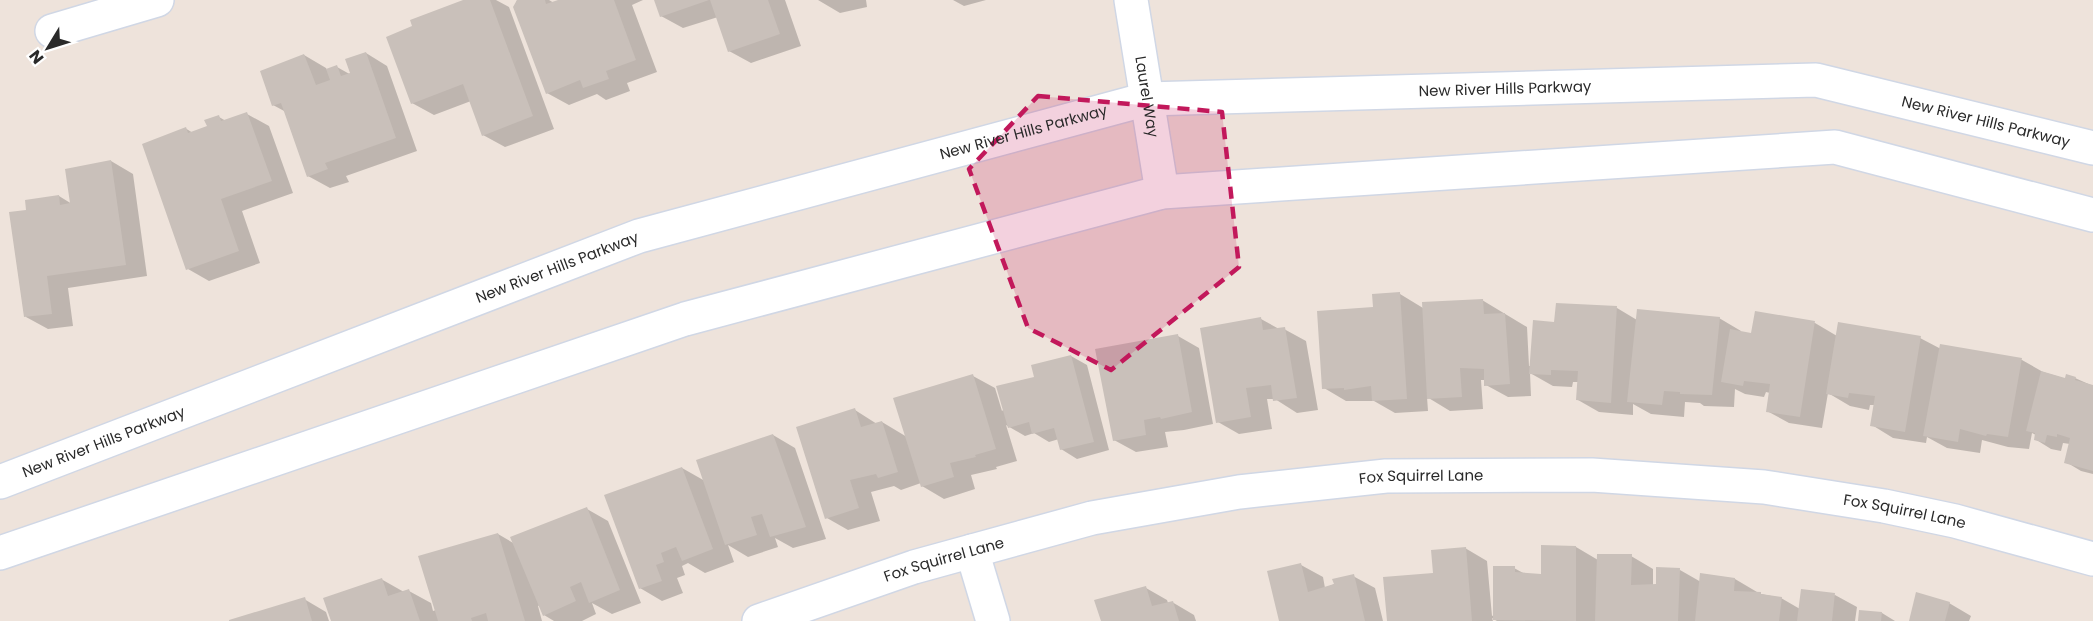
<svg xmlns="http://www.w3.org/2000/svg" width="2093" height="621" font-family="Poppins,sans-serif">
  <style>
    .shadow { fill: #0003 }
    .building { fill: #c9c0ba }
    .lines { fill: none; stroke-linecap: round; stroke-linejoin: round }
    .minor-casing { stroke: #d0d7e5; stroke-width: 36 }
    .tertiary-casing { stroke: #d0d7e5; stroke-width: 36 }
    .minor { stroke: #fff; stroke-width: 33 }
    .tertiary { stroke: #fff; stroke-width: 33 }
    .marked { fill: #c2185b; fill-opacity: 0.2; stroke: #c2185b; stroke-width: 4.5; stroke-dasharray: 12 8; stroke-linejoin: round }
    .labels { text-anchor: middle; stroke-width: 4.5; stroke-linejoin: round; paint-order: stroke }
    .street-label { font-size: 15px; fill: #2a2a2a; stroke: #fff }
  </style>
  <rect width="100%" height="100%" fill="#eee3db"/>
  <!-- shadow -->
  <g class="shadow">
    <polygon points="467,0 496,0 509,7 554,129 505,147 483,135 471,101 434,115 412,103 414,27"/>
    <polygon points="517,0 549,0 554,3 562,0 643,0 632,5 657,72 627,83 630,91 606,100 597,94 569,105 547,93 515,7"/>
    <polygon points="655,0 785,0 801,46 751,63 729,51 718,17 683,28 661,16"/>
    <polygon points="818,0 866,0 867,7 840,13"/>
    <polygon points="953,0 986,0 964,6"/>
    <polygon points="366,53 387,66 417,151 346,176 349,182 330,188 308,176 286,112 273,105 304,55 326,68 327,70 337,67 353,76"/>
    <polygon points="247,114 269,126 293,193 242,211 260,263 209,281 188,269 185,128 193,133 209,127 219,117 226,121"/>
    <polygon points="111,161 133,174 147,276 68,288 73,326 48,329 26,317 27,211 59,196 72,204"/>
    <polygon points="1400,294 1423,308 1482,300 1527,327 1529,366 1531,366 1556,324 1557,304 1617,308 1637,320 1719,318 1741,331 1741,333 1753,335 1756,313 1815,323 1837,336 1920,338 1941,349 2022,360 2043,372 2066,379 2075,378 2093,386 2093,474 2081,471 2066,462 2070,444 2063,443 2061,451 2051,449 2035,439 2036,435 2032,433 2029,449 2008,447 1982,440 1980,453 1947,448 1927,437 1926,443 1893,438 1872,425 1875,405 1870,405 1869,410 1850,406 1828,393 1822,428 1789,423 1767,411 1770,393 1766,392 1764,397 1745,394 1735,389 1734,407 1704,406 1700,403 1685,402 1684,417 1651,414 1633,404 1633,415 1599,412 1578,400 1579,382 1573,382 1572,387 1553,386 1530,373 1531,396 1508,397 1486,385 1486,380 1481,380 1483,409 1450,411 1427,397 1428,411 1395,413 1374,401 1346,401 1324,388 1374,309"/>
    <polygon points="1261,319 1279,329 1284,329 1306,341 1318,410 1297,413 1275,399 1267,399 1272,429 1239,434 1218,422"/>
    <polygon points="1178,336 1199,348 1213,424 1184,430 1165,432 1168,447 1136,452 1114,440"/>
    <polygon points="1071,356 1087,365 1109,450 1077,459 1061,449 1059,439 1049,442 1034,433 1025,436 1006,425 1017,461 996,467 997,469 971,475 975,489 944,499 922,486 921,483 901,490 894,486 871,492 880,521 848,530 827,518 855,410 877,424 882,422 907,437 973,376 995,388 1002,411 1036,378"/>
    <polygon points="773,435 795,448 826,539 793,548 775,538 778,547 748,557 728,545 734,562 705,573 688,563 682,566 685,575 677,578 683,593 662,601 640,588 682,468 705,481"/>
    <polygon points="587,509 608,521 641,603 612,614 592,603 596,614 582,621 554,621 544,615 540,605 538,606 542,621 333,621 381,579 404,592 409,591 431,603 433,611 436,610 498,534 515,544"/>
    <polygon points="1543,547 1576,547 1598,560 1631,556 1653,569 1653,586 1658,585 1680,570 1701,582 1735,579 1757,592 1756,593 1781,598 1800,609 1835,595 1857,607 1855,621 1497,621 1492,618 1493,621 1388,621 1435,574 1465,548 1487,561 1492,616 1494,615 1514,568 1525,574 1543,575"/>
    <polygon points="1301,565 1323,577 1325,588 1353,576 1375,588 1383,621 1281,621"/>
    <polygon points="1146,588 1167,600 1168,603 1172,602 1194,615 1196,621 1104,621"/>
    <polygon points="304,599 326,612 329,621 233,621"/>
    <polygon points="1949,603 1971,616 1969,621 1910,621"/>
    <polygon points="1882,613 1895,621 1859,621"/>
  </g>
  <!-- building -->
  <g class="building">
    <polygon points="463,0 490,0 533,116 482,136 463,84 411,104 386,37 412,26 410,20"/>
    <polygon points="517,0 545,0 546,4 558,0 614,0 636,60 606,71 609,79 583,88 580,80 546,94 513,7"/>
    <polygon points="654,0 709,0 660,17"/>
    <polygon points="710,0 768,0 780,34 728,52"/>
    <polygon points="366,52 396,138 325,163 328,169 307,177 281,103 272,106 260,71 304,54 316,85 330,80 326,69 337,65 341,76 350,73 345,59"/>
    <polygon points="247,112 272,181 221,199 239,251 186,270 142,144 186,127 188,133 207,126 204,120 219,115 221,121"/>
    <polygon points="111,160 126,265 47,276 52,314 24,317 9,212 26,210 25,200 59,195 60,205 70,203 65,169"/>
    <polygon points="1400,292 1407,399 1372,401 1371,386 1344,390 1344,388 1322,389 1317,311 1373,307 1372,294"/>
    <polygon points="1483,299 1484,314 1505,313 1510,384 1484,386 1484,369 1460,368 1462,397 1427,399 1422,302"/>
    <polygon points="1556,303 1617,306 1611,403 1576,400 1578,371 1551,370 1551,375 1529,374 1533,320 1554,322"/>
    <polygon points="1637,309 1720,317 1712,395 1680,394 1680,392 1664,391 1662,405 1627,402"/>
    <polygon points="1755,311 1815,321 1800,417 1766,412 1770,384 1744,381 1743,386 1721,382 1730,329 1751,333"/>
    <polygon points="1261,317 1263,330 1285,327 1297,398 1273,401 1271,385 1246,388 1251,417 1216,423 1200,328"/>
    <polygon points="1838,322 1921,336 1905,432 1870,426 1875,396 1849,393 1848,398 1826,394"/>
    <polygon points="1178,334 1192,412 1161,419 1160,417 1144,420 1146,435 1113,441 1095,349"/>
    <polygon points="1940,344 2022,358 2008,437 1987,434 1986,436 1960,429 1958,442 1923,436"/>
    <polygon points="1071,355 1094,442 1060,450 1054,428 1032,434 1029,422 1008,428 996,386 1034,377 1031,365"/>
    <polygon points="2041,371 2065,378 2066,374 2076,377 2075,380 2093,385 2093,471 2064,463 2070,438 2057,434 2057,437 2047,435 2045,443 2034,440 2035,433 2026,431"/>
    <polygon points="973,374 996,449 975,455 976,457 950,463 954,477 921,487 893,398"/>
    <polygon points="855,408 861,427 882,421 898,472 878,478 876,474 850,480 859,508 825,519 796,427"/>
    <polygon points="773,434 806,527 770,537 762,514 751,517 757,535 725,545 696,460"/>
    <polygon points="682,467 713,549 682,561 676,547 661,553 664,562 656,565 662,581 639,589 604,495"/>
    <polygon points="587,507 620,590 589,603 581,582 570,587 576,601 543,616 510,537"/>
    <polygon points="498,533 525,621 488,621 486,613 471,618 472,621 438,621 418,556"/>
    <polygon points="1541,545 1576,546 1576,621 1493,620 1493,566 1515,566 1515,572 1541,574"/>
    <polygon points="1466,547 1472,621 1387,621 1383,577 1433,573 1431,550"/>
    <polygon points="1597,554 1632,554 1631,585 1656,584 1656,567 1680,568 1678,621 1595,621"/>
    <polygon points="1301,563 1308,592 1334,584 1332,579 1354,574 1365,621 1279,621 1267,571"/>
    <polygon points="1700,573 1735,578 1734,591 1761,592 1761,594 1782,597 1779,621 1695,621"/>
    <polygon points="382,578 388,596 409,589 420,621 331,621 323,598"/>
    <polygon points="1146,586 1152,606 1173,601 1179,621 1101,621 1094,600"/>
    <polygon points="1801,589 1835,593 1832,621 1797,621"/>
    <polygon points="1916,592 1950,602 1945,621 1909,621"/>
    <polygon points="305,597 312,621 229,621 229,620"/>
    <polygon points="1859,610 1882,612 1881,621 1858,621"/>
  </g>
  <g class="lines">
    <!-- minor casing -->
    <g class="minor-casing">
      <g id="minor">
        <path id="s1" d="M 1131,0 L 1162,192"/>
        <polyline points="52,31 157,0"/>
        <polyline points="972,551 993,621"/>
        <path id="s2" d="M 759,621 L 914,567 L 1092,518 L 1239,492 L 1386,476 L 1592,475 L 1764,487 L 1884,506 L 1955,521 L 2093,559"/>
      </g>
    </g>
    <!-- tertiary casing -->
    <g class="tertiary-casing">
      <g id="tertiary">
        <path id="s3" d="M 0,482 L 639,236 L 1147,99 L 1816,80 L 2093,148"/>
        <polyline points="0,553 685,319 1162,192 1835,147 2093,215"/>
      </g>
    </g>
    <!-- minor -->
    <use href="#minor" class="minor"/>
    <!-- tertiary -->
    <use href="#tertiary" class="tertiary"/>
  </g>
  <!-- marked area -->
  <path class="marked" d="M 1038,96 L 1222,112 L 1239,267 L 1111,370 L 1028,328 L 969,169 Z"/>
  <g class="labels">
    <!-- street labels -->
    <g class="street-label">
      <text dy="5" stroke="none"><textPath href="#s3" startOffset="1569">New River Hills Parkway</textPath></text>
      <text dy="5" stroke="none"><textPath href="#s1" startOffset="98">Laurel Way</textPath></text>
      <text dy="5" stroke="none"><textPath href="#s3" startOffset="2055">New River Hills Parkway</textPath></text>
      <text dy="5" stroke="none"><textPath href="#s3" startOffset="1083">New River Hills Parkway</textPath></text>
      <text dy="5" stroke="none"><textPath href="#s3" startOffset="597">New River Hills Parkway</textPath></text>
      <text dy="5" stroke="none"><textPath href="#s3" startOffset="111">New River Hills Parkway</textPath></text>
      <text dy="5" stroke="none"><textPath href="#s2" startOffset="681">Fox Squirrel Lane</textPath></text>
      <text dy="5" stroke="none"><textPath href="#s2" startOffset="1167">Fox Squirrel Lane</textPath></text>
      <text dy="5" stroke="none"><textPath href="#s2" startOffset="195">Fox Squirrel Lane</textPath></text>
    </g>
  </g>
  <!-- north arrow -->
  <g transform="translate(48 48) rotate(232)" stroke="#ffffff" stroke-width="4.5" paint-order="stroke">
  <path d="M0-4.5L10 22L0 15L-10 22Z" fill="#2a2a2a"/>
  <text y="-9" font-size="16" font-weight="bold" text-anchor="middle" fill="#2a2a2a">N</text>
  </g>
</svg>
